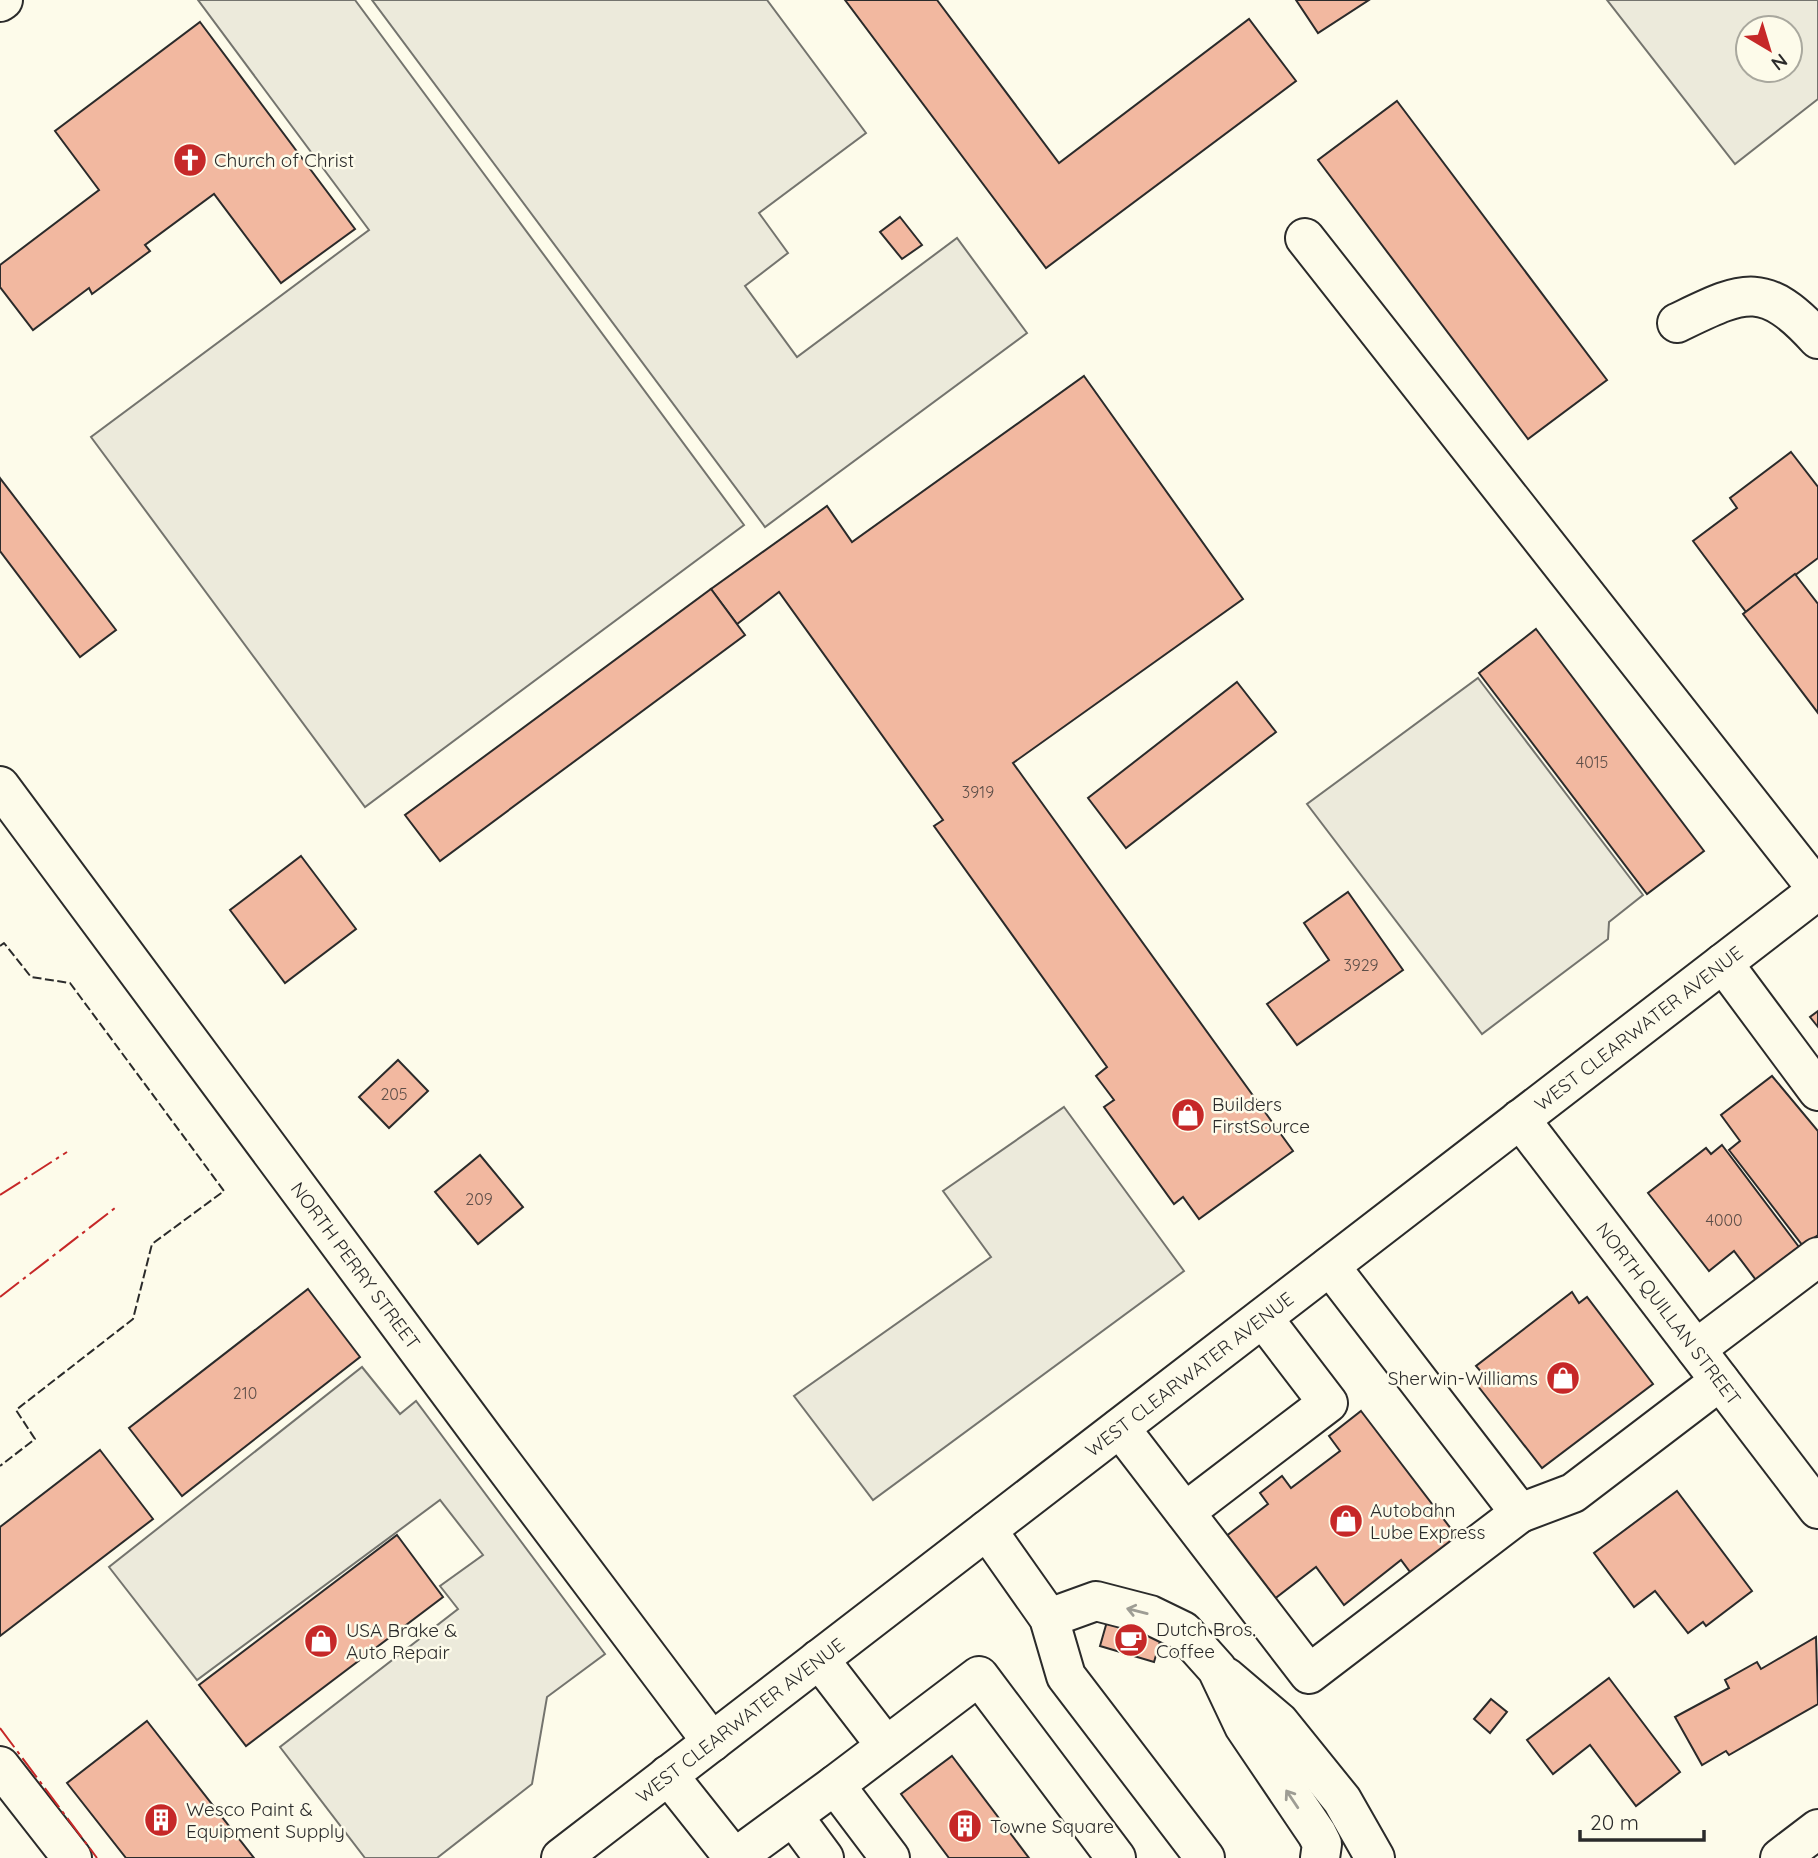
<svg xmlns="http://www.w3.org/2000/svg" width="1818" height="1858" font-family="Quicksand,sans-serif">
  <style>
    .parking { fill: #eceadb; stroke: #74746e; stroke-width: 2; fill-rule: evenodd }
    .building { fill: #f2b8a0; stroke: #2b2b2b; stroke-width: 2 }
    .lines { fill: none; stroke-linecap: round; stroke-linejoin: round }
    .minor-casing { stroke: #2b2b2b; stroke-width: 42 }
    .major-casing { stroke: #2b2b2b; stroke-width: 42 }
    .minor { stroke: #fdfbea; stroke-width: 38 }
    .major { stroke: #fdfbea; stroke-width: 38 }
    .fence { stroke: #2b2b2b; stroke-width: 2; stroke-dasharray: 9 3.5; stroke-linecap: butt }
    .power { stroke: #c62828; stroke-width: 2; stroke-dasharray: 24 5 3.5 5; stroke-linecap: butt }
    .oneway { stroke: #9e9d94 }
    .labels { text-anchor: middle; stroke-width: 5; stroke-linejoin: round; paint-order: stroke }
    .number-label { font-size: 16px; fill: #5d4e48 }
    .poi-label { font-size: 19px; fill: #2b2b2b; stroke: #fdfbea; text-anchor: start }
    .street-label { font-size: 19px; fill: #2b2b2b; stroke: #fdfbea }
  </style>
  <rect width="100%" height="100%" fill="#fdfbea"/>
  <!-- parking -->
  <g class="parking">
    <polygon points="198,0 355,0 744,525 365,807 91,437 369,230"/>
    <polygon points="372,0 767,0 866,133 759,213 788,253 745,286 797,357 957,238 1027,333 765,527"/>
    <path d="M 1607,0 L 1818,0 L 1818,99 L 1735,164 ZM 1748,28 L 1790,28 L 1790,70 L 1748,70 Z"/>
    <polygon points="1478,678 1643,895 1609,922 1608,939 1482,1034 1307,804"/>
    <polygon points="1064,1107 1184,1271 873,1500 794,1396 991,1257 943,1191"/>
    <polygon points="362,1367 400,1414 416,1401 605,1654 547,1697 532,1784 437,1858 365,1858 280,1747 458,1609 440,1586 483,1555 440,1500 197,1680 109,1567"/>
  </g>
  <!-- building -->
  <g class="building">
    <polygon points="845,0 937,0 1059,163 1249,19 1296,81 1046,268"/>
    <polygon points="1296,0 1369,0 1318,33"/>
    <polygon points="200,22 355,229 281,283 214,194 145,245 150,251 92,294 89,288 33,330 0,287 0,265 99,190 55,131"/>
    <polygon points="1397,101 1607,380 1528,439 1318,160"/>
    <polygon points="900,217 922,245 902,259 880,232"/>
    <polygon points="1084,376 1243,599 1013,763 1293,1151 1199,1219 1183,1197 1174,1204 1104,1107 1114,1100 1096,1076 1107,1067 934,826 943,820 779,592 737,624 711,589 827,506 852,542"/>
    <polygon points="1791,452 1818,487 1818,558 1746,612 1693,541 1737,508 1730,498"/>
    <polygon points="0,478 116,630 80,657 0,551"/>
    <polygon points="1795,574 1818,604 1818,713 1743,614"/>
    <polygon points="711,589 745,635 440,861 405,815"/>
    <polygon points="1536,629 1704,851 1647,894 1479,673"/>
    <polygon points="1237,682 1276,732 1126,848 1088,798"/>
    <polygon points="301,856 356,929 285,983 230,910"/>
    <polygon points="1348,892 1403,970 1297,1045 1267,1004 1329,960 1304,923"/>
    <polygon points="1818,1011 1818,1027 1810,1017"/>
    <polygon points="398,1060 428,1091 389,1128 359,1097"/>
    <polygon points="1772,1076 1818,1131 1818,1235 1803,1246 1729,1150 1740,1141 1721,1115"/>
    <polygon points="1722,1145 1799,1247 1756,1280 1734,1251 1709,1271 1648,1193 1706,1148 1711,1154"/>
    <polygon points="480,1155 523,1207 478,1244 435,1192"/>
    <polygon points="308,1289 360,1357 182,1496 129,1428"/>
    <polygon points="1572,1292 1579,1303 1587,1297 1653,1384 1542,1468 1474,1381 1483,1374 1476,1366"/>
    <polygon points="1361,1411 1468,1551 1422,1588 1401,1560 1344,1605 1316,1567 1273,1600 1225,1537 1268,1504 1260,1493 1282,1476 1291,1488 1340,1451 1329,1436"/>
    <polygon points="100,1450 153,1519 0,1636 0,1527"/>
    <polygon points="1677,1491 1752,1591 1706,1626 1703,1622 1688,1633 1655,1591 1634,1607 1594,1553"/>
    <polygon points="397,1535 443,1597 246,1746 199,1685"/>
    <polygon points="1108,1618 1162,1635 1154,1662 1100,1646"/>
    <polygon points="1816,1637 1818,1704 1729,1755 1726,1751 1702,1765 1675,1717 1729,1688 1725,1680 1757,1662 1761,1669"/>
    <polygon points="1609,1678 1680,1772 1636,1806 1590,1745 1553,1774 1527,1740"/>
    <polygon points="1491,1699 1507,1712 1490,1733 1474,1719"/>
    <polygon points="147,1721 254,1858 126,1858 67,1783"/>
    <polygon points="952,1756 1029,1858 949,1858 901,1794"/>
  </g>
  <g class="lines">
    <!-- minor casing -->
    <g class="minor-casing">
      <g id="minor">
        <polyline points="0,2 3,0"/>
        <polyline points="1305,238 1818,890"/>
        <path d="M 1677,323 C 1742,292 1763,278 1818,339"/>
        <path id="s1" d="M 0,786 L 485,1440 L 712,1742"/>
        <polyline points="1723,963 1818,1091"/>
        <path id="s2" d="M 1520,1119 L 1818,1509"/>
        <polyline points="1696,1349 1818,1257"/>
        <polyline points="1120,1428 1309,1674 1520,1513 1330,1266"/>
        <polyline points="1185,1512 1328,1403 1263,1318"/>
        <polyline points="1520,1513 1573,1493 1720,1381"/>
        <polyline points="987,1530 1049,1618 1066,1676 1205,1858"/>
        <polyline points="1049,1618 1096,1601 1150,1615 1183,1631 1217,1669 1244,1726 1317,1834 1322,1844 1320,1858"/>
        <polyline points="819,1659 886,1746"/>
        <polyline points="1226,1677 1279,1722 1342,1800 1375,1858"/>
        <polyline points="0,1766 72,1858"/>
        <polyline points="668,1775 734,1858"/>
        <polyline points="793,1816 824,1858"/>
        <polyline points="735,1858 835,1785"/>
        <polyline points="890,1858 835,1785 979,1676 1116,1858"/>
        <polyline points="1780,1858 1818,1829"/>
      </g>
    </g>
    <!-- major casing -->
    <g class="major-casing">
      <g id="major">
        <path id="s3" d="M 561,1858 L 1818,890"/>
      </g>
    </g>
    <!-- minor -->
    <use href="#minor" class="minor"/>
    <!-- major -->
    <use href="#major" class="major"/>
    <!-- fence -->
    <polyline class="fence" points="0,946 4,943 31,977 70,983 224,1191 152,1244 133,1319 16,1410 35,1439 0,1466"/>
    <!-- power -->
    <g class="power">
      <polyline points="0,1195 67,1152"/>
      <polyline points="0,1297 115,1208"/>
      <polyline points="0,1728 97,1858"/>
    </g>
  </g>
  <!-- one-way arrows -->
  <defs><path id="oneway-shaft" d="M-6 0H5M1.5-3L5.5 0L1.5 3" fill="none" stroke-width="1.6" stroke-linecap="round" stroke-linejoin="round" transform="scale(1.75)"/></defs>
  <g class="oneway">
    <use href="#oneway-shaft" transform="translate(1137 1611) rotate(-166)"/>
    <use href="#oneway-shaft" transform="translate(1292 1799) rotate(-124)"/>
  </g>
  <!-- icons -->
  <defs>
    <g id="church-disc" transform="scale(1.75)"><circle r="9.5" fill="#c62828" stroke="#fdfbea"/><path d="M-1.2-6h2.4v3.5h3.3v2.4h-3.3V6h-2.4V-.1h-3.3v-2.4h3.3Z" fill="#fff"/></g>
    <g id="shop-disc" transform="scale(1.75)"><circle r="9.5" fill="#c62828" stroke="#fdfbea"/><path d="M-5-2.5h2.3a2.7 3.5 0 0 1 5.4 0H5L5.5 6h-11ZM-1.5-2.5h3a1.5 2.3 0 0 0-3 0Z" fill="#fff"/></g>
    <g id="cafe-disc" transform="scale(1.75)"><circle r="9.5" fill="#c62828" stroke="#fdfbea"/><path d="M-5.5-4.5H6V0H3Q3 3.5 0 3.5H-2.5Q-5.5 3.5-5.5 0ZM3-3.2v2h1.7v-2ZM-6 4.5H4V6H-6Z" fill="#fff"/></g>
    <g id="building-disc" transform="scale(1.75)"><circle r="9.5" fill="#c62828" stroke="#fdfbea"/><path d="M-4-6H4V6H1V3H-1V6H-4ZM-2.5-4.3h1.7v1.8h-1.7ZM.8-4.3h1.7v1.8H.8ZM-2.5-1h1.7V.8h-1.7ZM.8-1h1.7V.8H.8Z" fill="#fff"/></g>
  </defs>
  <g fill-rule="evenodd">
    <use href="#church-disc" x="190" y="160"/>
    <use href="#shop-disc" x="1188" y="1115"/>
    <use href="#shop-disc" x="1563" y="1378"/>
    <use href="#shop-disc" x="1346" y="1521"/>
    <use href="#cafe-disc" x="1131" y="1640"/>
    <use href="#shop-disc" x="321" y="1641"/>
    <use href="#building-disc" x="161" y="1820"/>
    <use href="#building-disc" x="965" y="1826"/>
  </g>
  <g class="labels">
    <!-- number labels -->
    <g class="number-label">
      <text x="1592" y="768">4015</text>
      <text x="978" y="798">3919</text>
      <text x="1361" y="971">3929</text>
      <text x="394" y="1100">205</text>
      <text x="479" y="1205">209</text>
      <text x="1724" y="1226">4000</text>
      <text x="245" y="1399">210</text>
    </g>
    <!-- poi labels -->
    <g class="poi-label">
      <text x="214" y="167">Church of Christ</text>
      <text x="1212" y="1111">Builders<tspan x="1212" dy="22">FirstSource</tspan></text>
      <text x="1538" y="1385" text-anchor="end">Sherwin-Williams</text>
      <text x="1370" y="1517">Autobahn<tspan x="1370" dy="22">Lube Express</tspan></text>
      <text x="1156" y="1636">Dutch Bros.<tspan x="1156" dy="22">Coffee</tspan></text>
      <text x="346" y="1637">USA Brake &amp;<tspan x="346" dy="22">Auto Repair</tspan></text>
      <text x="186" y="1816">Wesco Paint &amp;<tspan x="186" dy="22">Equipment Supply</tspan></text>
      <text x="990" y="1833">Towne Square</text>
    </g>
    <!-- street labels -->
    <g class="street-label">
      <text dy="7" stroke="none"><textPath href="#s3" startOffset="1360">WEST CLEARWATER AVENUE</textPath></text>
      <text dy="7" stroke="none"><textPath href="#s1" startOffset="597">NORTH PERRY STREET</textPath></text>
      <text dy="7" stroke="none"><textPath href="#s2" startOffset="245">NORTH QUILLAN STREET</textPath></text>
      <text dy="7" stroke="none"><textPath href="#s3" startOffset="793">WEST CLEARWATER AVENUE</textPath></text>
      <text dy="7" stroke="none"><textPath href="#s3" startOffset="226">WEST CLEARWATER AVENUE</textPath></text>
    </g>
  </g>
  <!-- north arrow -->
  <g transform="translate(1769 49) rotate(142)"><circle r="33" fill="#fdfbea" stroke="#a9a89e" stroke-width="2"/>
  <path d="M0-5L12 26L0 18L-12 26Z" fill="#c62828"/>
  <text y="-10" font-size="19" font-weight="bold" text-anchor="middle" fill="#2b2b2b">N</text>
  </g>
  <!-- scale -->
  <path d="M1580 1830v10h124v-10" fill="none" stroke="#2b2b2b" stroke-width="3.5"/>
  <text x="1590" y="1830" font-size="21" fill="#2b2b2b" stroke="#fdfbea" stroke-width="5" paint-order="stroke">20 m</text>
</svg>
